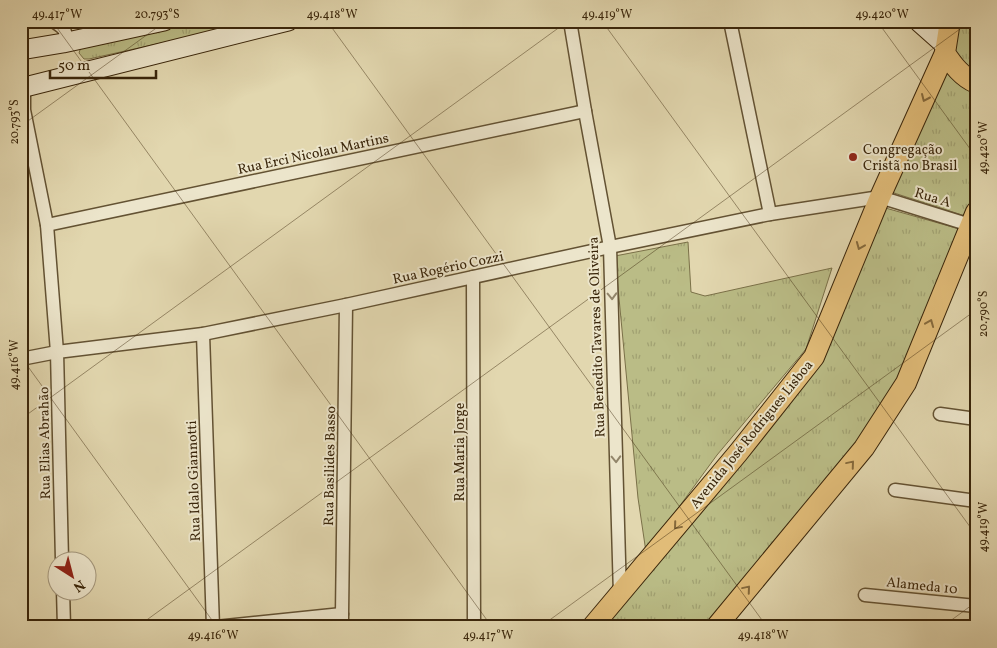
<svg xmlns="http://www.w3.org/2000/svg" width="997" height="648" font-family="Vollkorn,serif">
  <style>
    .grass { fill: url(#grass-tufts); stroke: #7a7048 }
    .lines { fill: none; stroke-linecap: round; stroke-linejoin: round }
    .street-casing { stroke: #635233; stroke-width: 15 }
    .secondary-casing { stroke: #39250a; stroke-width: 21 }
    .primary-casing { stroke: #39250a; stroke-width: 22 }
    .street { stroke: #ece5cb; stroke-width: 12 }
    .secondary { stroke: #ece5cb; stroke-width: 19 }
    .primary { stroke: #e1bc78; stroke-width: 20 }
    .oneway { stroke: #85693b }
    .oneway2 { stroke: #92856a }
    .ticks { fill: none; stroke: #39250a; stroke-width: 1; stroke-opacity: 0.45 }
    .poi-dot { fill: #8f2418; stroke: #ece5cb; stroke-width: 2 }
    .labels { text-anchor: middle; stroke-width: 4; stroke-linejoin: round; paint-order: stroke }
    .poi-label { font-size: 14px; fill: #39250a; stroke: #ece5cb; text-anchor: start }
    .street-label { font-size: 14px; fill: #39250a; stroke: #ece5cb }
    .neatline { fill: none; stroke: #39250a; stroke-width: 2 }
    .ticks-label { font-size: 12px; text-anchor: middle; fill: #39250a }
  </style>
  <defs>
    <pattern id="grass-tufts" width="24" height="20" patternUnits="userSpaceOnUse" patternTransform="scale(1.25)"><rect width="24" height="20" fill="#babc86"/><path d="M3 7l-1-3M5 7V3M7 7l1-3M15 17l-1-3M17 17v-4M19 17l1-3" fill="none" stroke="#a1a172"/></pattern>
  </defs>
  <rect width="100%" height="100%" fill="#e2d7af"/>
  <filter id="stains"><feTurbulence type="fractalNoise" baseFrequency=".004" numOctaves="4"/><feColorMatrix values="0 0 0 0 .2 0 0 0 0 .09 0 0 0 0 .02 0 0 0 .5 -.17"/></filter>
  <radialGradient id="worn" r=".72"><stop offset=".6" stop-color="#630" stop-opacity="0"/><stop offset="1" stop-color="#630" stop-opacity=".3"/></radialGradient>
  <!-- grass -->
  <g class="grass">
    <polygon points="203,21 260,21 89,59 84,59 79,53 81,47"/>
    <polygon points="958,21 976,21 976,76 952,51"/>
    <polygon points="945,65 976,92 976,192 965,216 891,192"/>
    <polygon points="882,207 963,230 902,381 859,446 709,627 601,627 741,465 817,360"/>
    <polygon points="688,242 691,292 705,296 832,268 806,349 717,455 646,552 638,498 615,256"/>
  </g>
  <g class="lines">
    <!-- street casing -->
    <g class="street-casing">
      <g id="street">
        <path d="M 53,21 C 63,28 69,30 63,43"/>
        <polyline points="570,21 585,111 610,247 620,595"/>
        <polyline points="730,21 770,214"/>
        <polyline points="24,87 24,110 47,225 57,352 62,560"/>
        <polyline points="47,225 585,111"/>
        <polyline points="473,277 474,627"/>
        <polyline points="203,334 213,627"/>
        <polyline points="21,359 57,352 203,334 346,305 610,247 770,214 880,197 970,225 975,228"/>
        <polyline points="940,414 976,419"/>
        <polyline points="895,490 976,501"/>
        <polyline points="63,590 64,627"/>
        <polyline points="865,595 976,606"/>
        <polyline points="216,627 342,614"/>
        <polyline points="342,627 342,614 346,305"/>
      </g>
    </g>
    <!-- secondary casing -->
    <g class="secondary-casing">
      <g id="secondary">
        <polyline points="919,22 946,46"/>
        <polyline points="21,50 63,43 164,21"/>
        <polyline points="21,88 288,21"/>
      </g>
    </g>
    <!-- primary casing -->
    <g class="primary-casing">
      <g id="primary">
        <path d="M 950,21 L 945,53 C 953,65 962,77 976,83"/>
        <polyline points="592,627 738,453 814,357 880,197 945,53"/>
        <polyline points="716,627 864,448 906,383 976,212"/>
      </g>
    </g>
    <!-- street -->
    <use href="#street" class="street"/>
    <!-- secondary -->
    <use href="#secondary" class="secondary"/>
    <!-- primary -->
    <use href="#primary" class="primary"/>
  </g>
  <!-- one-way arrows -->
  <defs><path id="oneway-chevron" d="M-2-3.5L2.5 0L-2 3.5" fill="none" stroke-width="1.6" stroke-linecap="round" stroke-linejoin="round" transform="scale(1.25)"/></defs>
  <g class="oneway">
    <use href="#oneway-chevron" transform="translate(925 98) rotate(114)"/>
    <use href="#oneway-chevron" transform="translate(860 246) rotate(112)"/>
    <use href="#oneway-chevron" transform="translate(930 323) rotate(-68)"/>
    <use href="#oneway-chevron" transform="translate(851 464) rotate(-50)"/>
    <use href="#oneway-chevron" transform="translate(677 526) rotate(130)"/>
    <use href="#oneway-chevron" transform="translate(747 589) rotate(-50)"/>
  </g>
  <g class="oneway2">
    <use href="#oneway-chevron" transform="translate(612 296) rotate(88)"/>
    <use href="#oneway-chevron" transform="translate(616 459) rotate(88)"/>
  </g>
  <!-- ticks -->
  <path class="ticks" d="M 52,21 L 492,627M 327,21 L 767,627M 602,21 L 976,535M 877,21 L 976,157M 21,126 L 166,21M 21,357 L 217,627M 21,419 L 568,21M 137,627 L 971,21M 540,627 L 976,310M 942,627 L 976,602"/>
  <!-- markers -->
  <circle class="poi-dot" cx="853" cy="157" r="5"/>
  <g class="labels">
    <!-- poi labels -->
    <g class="poi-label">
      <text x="863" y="154">Congregação<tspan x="863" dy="16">Cristã no Brasil</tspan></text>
    </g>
    <!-- street labels -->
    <g class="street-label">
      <text transform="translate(313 153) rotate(-12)" y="5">Rua Erci Nicolau Martins</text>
      <text transform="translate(933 197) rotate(17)" y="5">Rua A</text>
      <text transform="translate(448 267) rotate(-12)" y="5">Rua Rogério Cozzi</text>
      <text transform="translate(596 337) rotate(-92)" y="5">Rua Benedito Tavares de Oliveira</text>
      <text transform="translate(751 434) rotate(-51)" y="5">Avenida José Rodrigues Lisboa</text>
      <text transform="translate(44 443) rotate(-91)" y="5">Rua Elias Abrahão</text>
      <text transform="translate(459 452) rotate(-90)" y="5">Rua Maria Jorge</text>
      <text transform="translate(329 466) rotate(-89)" y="5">Rua Basilides Basso</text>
      <text transform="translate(193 481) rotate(-92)" y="5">Rua Idalo Giannotti</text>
      <text transform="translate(922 585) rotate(6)" y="5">Alameda 10</text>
    </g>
  </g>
  <!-- margin -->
  <rect width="997" height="648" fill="none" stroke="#e2d7af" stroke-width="55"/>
  <!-- north arrow -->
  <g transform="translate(72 576) rotate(144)"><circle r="24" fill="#ece5cb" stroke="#a4987e"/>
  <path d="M0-4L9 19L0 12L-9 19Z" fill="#8f2418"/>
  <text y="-8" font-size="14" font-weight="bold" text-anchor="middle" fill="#39250a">N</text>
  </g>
  <!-- scale -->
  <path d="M50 70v8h106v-8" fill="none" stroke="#39250a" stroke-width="2.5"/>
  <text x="58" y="70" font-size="15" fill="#39250a" stroke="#ece5cb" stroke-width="4" paint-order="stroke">50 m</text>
  <rect x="28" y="28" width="942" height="592" class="neatline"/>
  <g class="ticks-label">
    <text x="57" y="18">49.417°W</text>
    <text x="157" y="18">20.793°S</text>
    <text x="332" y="18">49.418°W</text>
    <text x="607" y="18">49.419°W</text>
    <text x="882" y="18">49.420°W</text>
    <text transform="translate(14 122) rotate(-90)" y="4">20.793°S</text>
    <text transform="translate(983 148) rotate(-90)" y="4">49.420°W</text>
    <text transform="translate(983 314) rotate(-90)" y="4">20.790°S</text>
    <text transform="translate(14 365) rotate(-90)" y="4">49.416°W</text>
    <text transform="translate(983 527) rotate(-90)" y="4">49.419°W</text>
    <text x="213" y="639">49.416°W</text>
    <text x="488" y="639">49.417°W</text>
    <text x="763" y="639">49.418°W</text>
  </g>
  <rect width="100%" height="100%" filter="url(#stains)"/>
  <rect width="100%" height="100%" fill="url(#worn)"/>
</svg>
